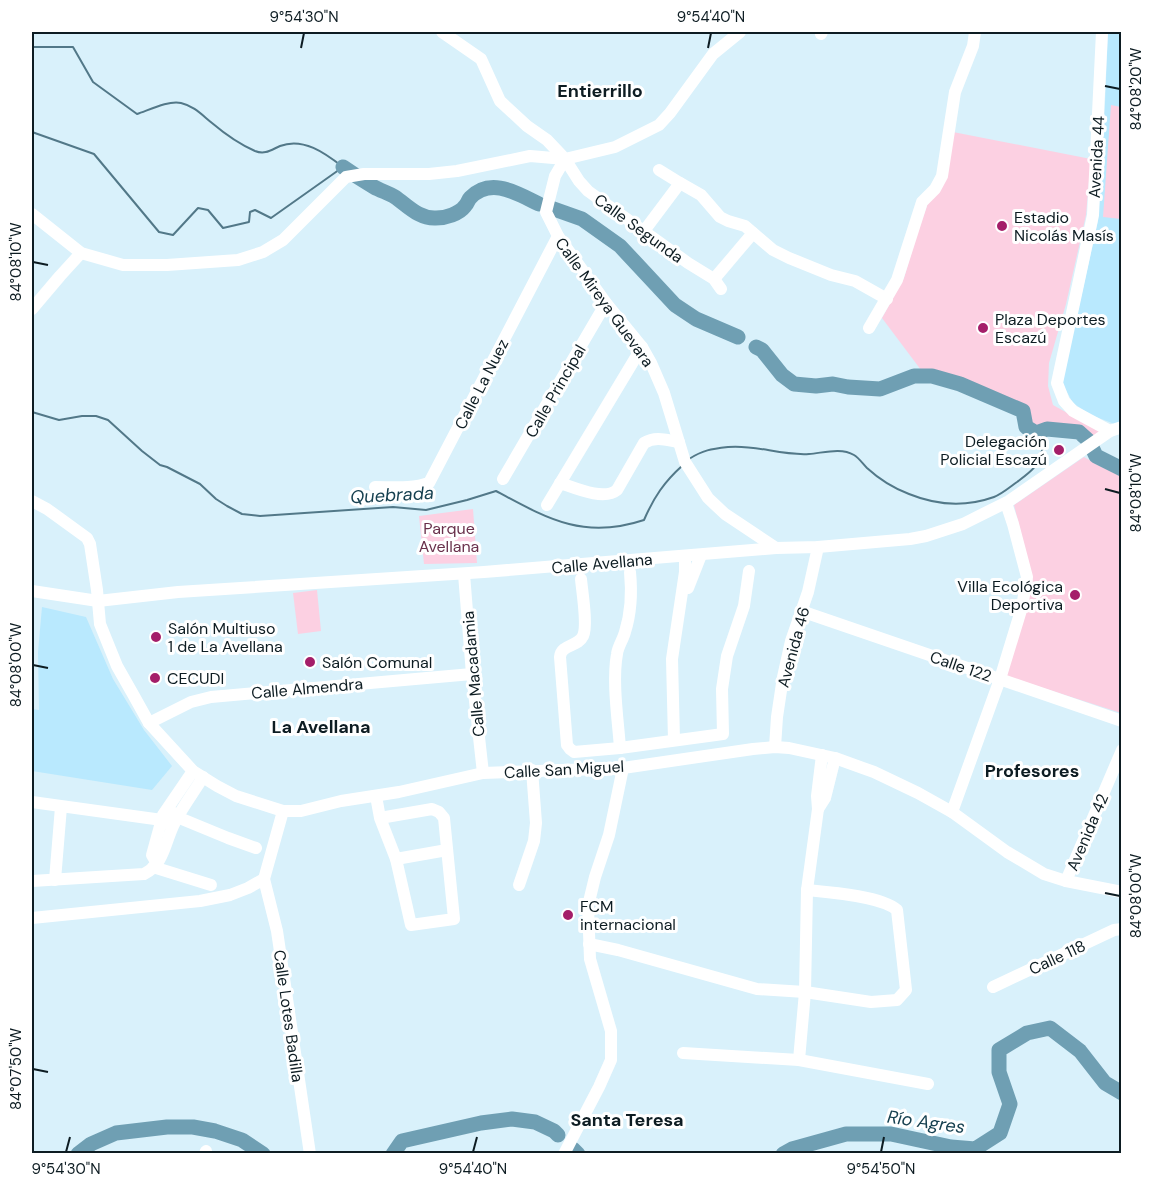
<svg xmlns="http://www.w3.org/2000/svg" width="1153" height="1185" font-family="'DM Sans',sans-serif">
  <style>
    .built { fill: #b9e9fe }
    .green { fill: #fcd0e2 }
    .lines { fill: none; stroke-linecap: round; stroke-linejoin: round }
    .stream { stroke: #527888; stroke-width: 2 }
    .river { stroke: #6f9fb3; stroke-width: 15 }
    .minor { stroke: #fff; stroke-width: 12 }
    .ticks { fill: none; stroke: #0d1c22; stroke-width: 2 }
    .poi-dot { fill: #a41e69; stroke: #fff; stroke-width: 2 }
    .labels { text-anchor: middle; stroke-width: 6; stroke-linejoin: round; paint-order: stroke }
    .street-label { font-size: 16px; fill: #0d1c22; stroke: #fff }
    .poi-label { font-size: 16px; fill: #0d1c22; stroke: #fff; text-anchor: start }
    .park-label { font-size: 16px; fill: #69304b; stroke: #fff }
    .neighbourhood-label { font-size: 18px; font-weight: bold; fill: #0d1c22; stroke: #fff }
    .water-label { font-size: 18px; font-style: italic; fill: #164050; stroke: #fff }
    .neatline { fill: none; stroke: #0d1c22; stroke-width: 2 }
    .ticks-label { font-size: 15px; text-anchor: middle; fill: #0d1c22 }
  </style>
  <rect width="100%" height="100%" fill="#d9f1fb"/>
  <!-- built -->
  <g class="built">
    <polygon points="1108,32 1121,32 1121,423 1117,425 1091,415 1073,403 1062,383 1098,221 1103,151"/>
    <polygon points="42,607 86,617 113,679 144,730 172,766 152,790 32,771 32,709 39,710 38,652"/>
  </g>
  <!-- green -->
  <g class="green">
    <polygon points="1111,105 1121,107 1121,219 1103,217"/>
    <polygon points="953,132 1091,159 1086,215 1066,304 1049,363 1048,386 1053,405 1098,430 1100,433 1092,440 1079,429 1046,426 1037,429 1029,426 1025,408 941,373 921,370 882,318 904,278 916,237"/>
    <polygon points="1084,457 1096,464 1121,476 1121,713 1006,676 1032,577 1014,505"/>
    <polygon points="473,509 477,563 424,564 419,516"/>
    <polygon points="317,590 321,631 298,634 293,593"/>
  </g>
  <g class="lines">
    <!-- stream -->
    <g class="stream">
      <path d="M 32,47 L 73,47 L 93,82 L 137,114 C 149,110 169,100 181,103 C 194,106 202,115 212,123 C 225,134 239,144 255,151 C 265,155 271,150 280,146 C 303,137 325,153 343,167 L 271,218 L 255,210 L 250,212 L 249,222 L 223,228 L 208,210 L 198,208 L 173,235 L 159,232 L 94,154 L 32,132"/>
      <path d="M 32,412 L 59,420 L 82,416 L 96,416 L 108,420 L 142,451 L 160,465 L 167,467 L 200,484 L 216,499 L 227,506 L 242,514 L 260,516 L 393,507 L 426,510 L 467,500 L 496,491 C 548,519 584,540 644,520 C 654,497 664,482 683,465"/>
      <path d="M 689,459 C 703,450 711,449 728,447 C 755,444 781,456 809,454 C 823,453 841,447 854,455 C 859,458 863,464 867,468 C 879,479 893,488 909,494 C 936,505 966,507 994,497 C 1002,494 1010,487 1017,482 C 1033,470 1038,467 1043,447 C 1044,441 1046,436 1047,429"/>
    </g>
    <!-- river -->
    <g class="river">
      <path d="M 343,167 C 353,174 364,181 374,187 C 381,191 389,193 395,197 C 408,206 419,219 436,218 C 446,218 459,214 465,206 C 468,203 468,200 470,198 C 491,176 518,194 539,204"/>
      <polyline points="551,208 582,219 620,246 675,305 696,319 738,337"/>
      <polyline points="756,347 762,350 782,375 794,384 816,386 833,384 848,387 880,389 914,376 932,376 960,384 1023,411 1026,427 1036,433 1047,429 1079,432 1089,441 1096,456 1122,469"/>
      <polyline points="573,1149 578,1154"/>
      <polyline points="78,1154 91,1144 116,1133 167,1127 193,1127 215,1131 242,1140 263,1154"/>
      <polyline points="393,1154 402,1141 481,1123 512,1119 535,1122 554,1131 558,1135"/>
      <polyline points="783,1154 792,1149 846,1134 891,1134 951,1147 975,1149 1000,1133 1010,1104 999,1072 999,1050 1027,1033 1050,1028 1080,1051 1105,1083 1122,1093"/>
    </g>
    <!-- minor -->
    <g class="minor">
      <polyline points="442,32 481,59 500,101 527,126 547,140 565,159 579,181 588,191 688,263 714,279 721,289"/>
      <polyline points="1102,32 1093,215 1057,383 1064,401 1073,411 1110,431"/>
      <polyline points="821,34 822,32"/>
      <polyline points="565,159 555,176 546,212 558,236 606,303 642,347 651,363 664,393 685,462 708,498 725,514 776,548"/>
      <polyline points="659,170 680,183 701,195 720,217 728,221 745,226 773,250 789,258 831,275 855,281 887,299"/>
      <polyline points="32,214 81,253 123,265 167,265 238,260 263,252 283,240 346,177 364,174 429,174 457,171 530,156 565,159 615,147 659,125 670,113 713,54 740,32"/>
      <polyline points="644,231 680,183"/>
      <polyline points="714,279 753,233"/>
      <polyline points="32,309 60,276 81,253"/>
      <polyline points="869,328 897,280 922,202 935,189 942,176 955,92 973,46 975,32"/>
      <polyline points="503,479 606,303"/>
      <path d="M 560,483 C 575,488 604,501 617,490 L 644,443 C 656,436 666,440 679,442"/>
      <path d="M 375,487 C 393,487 412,489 429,483 L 558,236"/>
      <polyline points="32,501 47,509 87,538 90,544 97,590 100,624 117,666 134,696 149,723 193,771 217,786 236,796 283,811 301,811 341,801 399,792 483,773 623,768 753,749 775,747 789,748 835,758 874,772 918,793 952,812 1007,852 1044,874 1066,881 1122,892"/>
      <polyline points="547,505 642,347"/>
      <polyline points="464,574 472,674 483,773"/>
      <path d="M 581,579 C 582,591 588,626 583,636 C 578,647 561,644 560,657 L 567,745 L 570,749 L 574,752 L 620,748 L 723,734 L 722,689 L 727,656 L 744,606 L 749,571"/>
      <polyline points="688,588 701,555"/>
      <polyline points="32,591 98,601 178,592 484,572 776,548 818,547 910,539 926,536 963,524 1009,501 1110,431 1122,427"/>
      <polyline points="801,611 1122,721"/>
      <polyline points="149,723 191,702 211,697 472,674"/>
      <polyline points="674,740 672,659 685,572 685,556"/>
      <polyline points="775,747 777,717 783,677 791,641 808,592 818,547"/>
      <path d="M 620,748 C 618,720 612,681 617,654 C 618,646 623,640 625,632 C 631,613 632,592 630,572"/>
      <polyline points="376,796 380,818 396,859 411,925 454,919 444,818 439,812 432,809 380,818"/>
      <polyline points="32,802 162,820 167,823 173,824"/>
      <polyline points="818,809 825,798 835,758"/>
      <polyline points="172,812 177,817 228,838 256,848"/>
      <polyline points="952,812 1000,679 1022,607 1027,577 1013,524 1006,503"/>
      <polyline points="396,859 447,850"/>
      <polyline points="156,862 152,855 163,815 193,771"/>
      <polyline points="153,867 211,885"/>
      <polyline points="264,879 277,931 310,1154"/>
      <polyline points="55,880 61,807"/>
      <path d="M 32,881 L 144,874 C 165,864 165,840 175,822 C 183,806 194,792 203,777"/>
      <polyline points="1066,881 1122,750"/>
      <polyline points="519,885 534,841 536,823 532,770"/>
      <polyline points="32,918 200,901 230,895 248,888 264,879 283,811"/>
      <path d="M 589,944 L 618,950 L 757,989 L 805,992 L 871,1002 L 897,1000 L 906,990 L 897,910 C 882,896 828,892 807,890"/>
      <polyline points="993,987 1114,930 1122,929"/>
      <polyline points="683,1053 799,1060 928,1084"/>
      <polyline points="799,1060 805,992 807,890 818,809 817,796 822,755"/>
      <polyline points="205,1154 206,1151"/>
      <polyline points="564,1154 599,1087 611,1060 611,1031 590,959 588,906 595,877 609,835 623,768"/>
    </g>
  </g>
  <!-- ticks -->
  <path class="ticks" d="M 301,48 L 304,33M 708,48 L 711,33M 1105,86 L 1120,89M 33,262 L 48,265M 1105,489 L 1120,493M 33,665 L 48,668M 1105,893 L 1120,896M 33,1069 L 48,1072M 66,1152 L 70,1137M 473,1152 L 477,1137M 881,1152 L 884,1137"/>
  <!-- markers -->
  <g class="poi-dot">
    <circle cx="1002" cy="226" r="6"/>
    <circle cx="983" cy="328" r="6"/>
    <circle cx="1059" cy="450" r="6"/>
    <circle cx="1075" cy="595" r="6"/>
    <circle cx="156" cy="637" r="6"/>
    <circle cx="310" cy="662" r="6"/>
    <circle cx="155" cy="678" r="6"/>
    <circle cx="568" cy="915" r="6"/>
  </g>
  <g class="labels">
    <!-- street labels -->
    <g class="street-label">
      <text transform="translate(1096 157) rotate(-87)" y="6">Avenida 44</text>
      <text transform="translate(639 228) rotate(36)" y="6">Calle Segunda</text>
      <text transform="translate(605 302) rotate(54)" y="6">Calle Mireya Guevara</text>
      <text transform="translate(481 384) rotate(-63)" y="6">Calle La Nuez</text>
      <text transform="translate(555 391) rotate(-60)" y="6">Calle Principal</text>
      <text transform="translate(602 563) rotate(-5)" y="6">Calle Avellana</text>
      <text transform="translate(793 647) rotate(-75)" y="6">Avenida 46</text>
      <text transform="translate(961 666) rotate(19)" y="6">Calle 122</text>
      <text transform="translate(473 674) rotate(-95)" y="6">Calle Macadamia</text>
      <text transform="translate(307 688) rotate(-5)" y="6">Calle Almendra</text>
      <text transform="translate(564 769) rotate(-3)" y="6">Calle San Miguel</text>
      <text transform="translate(1087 832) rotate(-67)" y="6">Avenida 42</text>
      <text transform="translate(1057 957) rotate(-25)" y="6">Calle 118</text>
      <text transform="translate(289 1016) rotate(82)" y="6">Calle Lotes Badilla</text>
    </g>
    <!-- poi labels -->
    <g class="poi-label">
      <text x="1014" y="223">Estadio<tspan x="1014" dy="18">Nicolás Masís</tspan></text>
      <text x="995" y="325">Plaza Deportes<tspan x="995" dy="18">Escazú</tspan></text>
      <text x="1047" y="447" text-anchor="end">Delegación<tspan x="1047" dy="18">Policial Escazú</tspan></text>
      <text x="1063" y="592" text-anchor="end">Villa Ecológica<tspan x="1063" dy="18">Deportiva</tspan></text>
      <text x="168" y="634">Salón Multiuso<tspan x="168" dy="18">1 de La Avellana</tspan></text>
      <text x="322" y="668">Salón Comunal</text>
      <text x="167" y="684">CECUDI</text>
      <text x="580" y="912">FCM<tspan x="580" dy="18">internacional</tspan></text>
    </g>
    <!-- park labels -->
    <g class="park-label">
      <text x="449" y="534">Parque<tspan x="449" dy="18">Avellana</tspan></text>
    </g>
    <!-- neighbourhood labels -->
    <g class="neighbourhood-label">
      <text x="600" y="97">Entierrillo</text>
      <text x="321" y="733">La Avellana</text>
      <text x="1032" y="777">Profesores</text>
      <text x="627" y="1126">Santa Teresa</text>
    </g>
    <!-- water labels -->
    <g class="water-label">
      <text transform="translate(392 495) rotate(-3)" y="6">Quebrada</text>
      <text transform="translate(926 1122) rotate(8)" y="6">Río Agres</text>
    </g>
  </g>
  <!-- border -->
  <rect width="1153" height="1185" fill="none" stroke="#ffffff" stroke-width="66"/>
  <rect x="33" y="33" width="1087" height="1119" class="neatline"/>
  <g class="ticks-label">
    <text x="304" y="22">9°54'30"N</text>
    <text x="711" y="22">9°54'40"N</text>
    <text transform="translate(1136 89) rotate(-90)" y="5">84°08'20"W</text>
    <text transform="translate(16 262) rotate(-90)" y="5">84°08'10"W</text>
    <text transform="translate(1136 493) rotate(-90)" y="5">84°08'10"W</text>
    <text transform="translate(16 665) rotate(-90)" y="5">84°08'00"W</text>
    <text transform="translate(1136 896) rotate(-90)" y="5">84°08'00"W</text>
    <text transform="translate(16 1069) rotate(-90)" y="5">84°07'50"W</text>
    <text x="66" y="1174">9°54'30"N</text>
    <text x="473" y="1174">9°54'40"N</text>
    <text x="881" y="1174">9°54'50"N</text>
  </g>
</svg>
